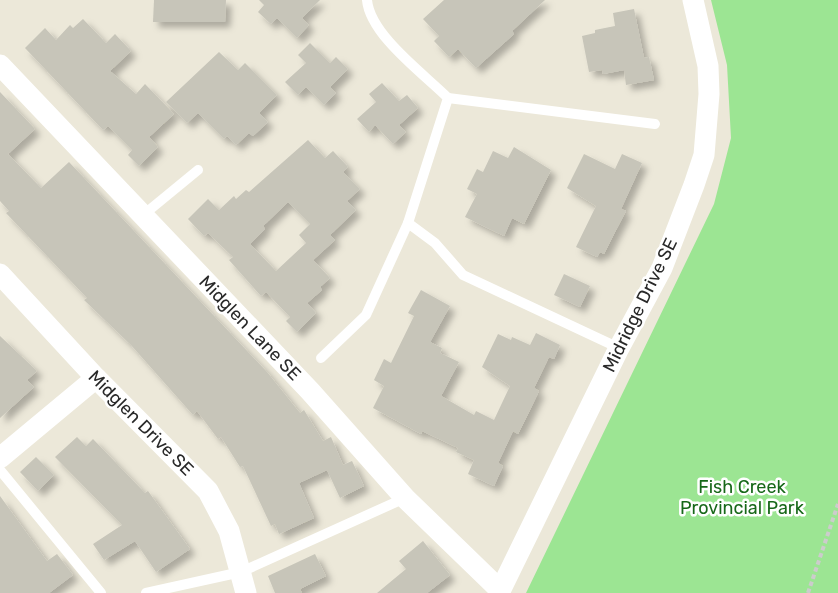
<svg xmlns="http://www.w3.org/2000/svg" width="838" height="593" font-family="Rubik,sans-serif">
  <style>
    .green { fill: #9ce593 }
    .building { fill: #c7c5b9; fill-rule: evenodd; filter: url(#shadow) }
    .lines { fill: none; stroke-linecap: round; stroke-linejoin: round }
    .path { stroke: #ccc; stroke-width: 4; stroke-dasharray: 4.5 3; stroke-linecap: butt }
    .service { stroke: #fff; stroke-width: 10 }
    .minor { stroke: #fff; stroke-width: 21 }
    .labels { text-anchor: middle; stroke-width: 5; stroke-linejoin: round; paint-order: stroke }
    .street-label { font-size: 18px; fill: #292929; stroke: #fff }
    .park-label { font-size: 18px; fill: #176819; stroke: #fff }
  </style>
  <defs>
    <filter id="shadow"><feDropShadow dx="5.5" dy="5.5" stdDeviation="3" flood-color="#0004"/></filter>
  </defs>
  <rect width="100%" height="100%" fill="#ece8d9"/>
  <!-- green -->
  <polygon class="green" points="711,0 838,0 838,593 526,593 714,204 731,138 727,65"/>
  <!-- building -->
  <g class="building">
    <polygon points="154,0 226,0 225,22 153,22"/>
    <polygon points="259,0 320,0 302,18 309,25 297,38 277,18 271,24 258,12 264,5"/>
    <polygon points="444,0 545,0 512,31 514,34 476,68 458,49 449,57 434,41 439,36 423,19"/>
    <polygon points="634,9 644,58 649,57 654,80 626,85 624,70 603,74 602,70 589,72 582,36 595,33 595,30 615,26 613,13"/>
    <polygon points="83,19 106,43 115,34 131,51 110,71 136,94 145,84 174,114 149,137 158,147 139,166 128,155 132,150 108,126 103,130 25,48 45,28 56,40 70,25 73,28"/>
    <polygon points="310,43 330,63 336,57 348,69 330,87 336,93 324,105 306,87 298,95 285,82 306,63 298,55"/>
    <polygon points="219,52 238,70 245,63 277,95 259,113 268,122 253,136 249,133 236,145 227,136 224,139 198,113 187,123 166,102"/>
    <polygon points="382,83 399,101 407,95 418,108 399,125 406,132 393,144 375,125 369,132 357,119 376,102 369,94"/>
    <polygon points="0,92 35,129 8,154 41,188 69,162 267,372 300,413 304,410 323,441 331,437 343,465 352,461 364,486 340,498 327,470 299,483 314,518 279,534 275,524 271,526 243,466 240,467 221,437 218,439 197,411 193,415 131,345 84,300 87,298 6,213 9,211 0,201"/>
    <path d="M 308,140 L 325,158 L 333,151 L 348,167 L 343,172 L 360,189 L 347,201 L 356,210 L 330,235 L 335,240 L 313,260 L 330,278 L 320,287 L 322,290 L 307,303 L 316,313 L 297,332 L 286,321 L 290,317 L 266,292 L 261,296 L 229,260 L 233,257 L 208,233 L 204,236 L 188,219 L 208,199 L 219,210 L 234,196 L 236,199 L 246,190 L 249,192 ZM 288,202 L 310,224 L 299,235 L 306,243 L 276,271 L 250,244 L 265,229 L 263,226 Z"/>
    <polygon points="514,147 551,170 524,224 512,218 504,236 465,217 477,194 467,189 477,169 483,172 493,151 508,158"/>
    <polygon points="584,154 615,169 622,154 642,163 621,209 626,211 615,232 604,254 600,252 597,257 576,247 596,206 567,188"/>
    <polygon points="564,274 590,286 580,307 554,295"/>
    <polygon points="421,290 450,306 430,342 442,348 440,353 459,362 441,396 474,415 476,411 494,420 510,386 482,367 498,334 511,340 512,337 530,345 536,333 560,345 554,359 549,357 534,388 539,391 529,412 518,434 513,431 498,463 503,466 494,486 468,474 474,460 456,452 458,448 422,431 421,434 373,408 384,386 374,380 384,359 391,363 414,316 408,313"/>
    <polygon points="0,336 37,371 27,380 34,387 0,418"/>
    <polygon points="77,437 86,446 93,439 145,493 148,491 190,549 156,572 135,541 104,560 93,544 122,525 55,457"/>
    <polygon points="36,457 54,475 38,491 20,472"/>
    <polygon points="0,496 47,561 57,554 73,575 49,593 0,593"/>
    <polygon points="423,541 450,575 427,593 377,593 406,569 399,561"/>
    <polygon points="315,554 326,576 300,589 302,593 275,593 268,576"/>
  </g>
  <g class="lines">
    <!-- path -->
    <polyline class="path" points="808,593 838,504"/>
    <!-- service -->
    <g class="service">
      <path d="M 367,0 C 370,35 424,74 448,98 L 408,223 L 435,243 L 463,275 L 619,348"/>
      <polyline points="448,98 655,124"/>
      <polyline points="142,216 198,170"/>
      <polyline points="321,358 366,315 408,223"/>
      <polyline points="0,470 101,593"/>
      <polyline points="146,593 241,572 405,498"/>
    </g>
    <!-- minor -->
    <g class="minor">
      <polyline points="0,65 310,391 405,498 500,590"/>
      <polyline points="0,274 96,378 208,491 229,531 246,593"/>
      <polyline points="0,458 96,378"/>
      <polyline points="499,593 619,348 662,268 694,185 704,155 709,94 708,66 693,0"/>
    </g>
  </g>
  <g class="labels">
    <!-- street labels -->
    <g class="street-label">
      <text transform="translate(640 305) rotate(-64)" y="6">Midridge Drive SE</text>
      <text transform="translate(250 328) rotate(46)" y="6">Midglen Lane SE</text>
      <text transform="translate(141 423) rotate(45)" y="6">Midglen Drive SE</text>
    </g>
    <!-- park labels -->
    <g class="park-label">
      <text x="742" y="493">Fish Creek<tspan x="742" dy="21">Provincial Park</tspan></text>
    </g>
  </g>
</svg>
